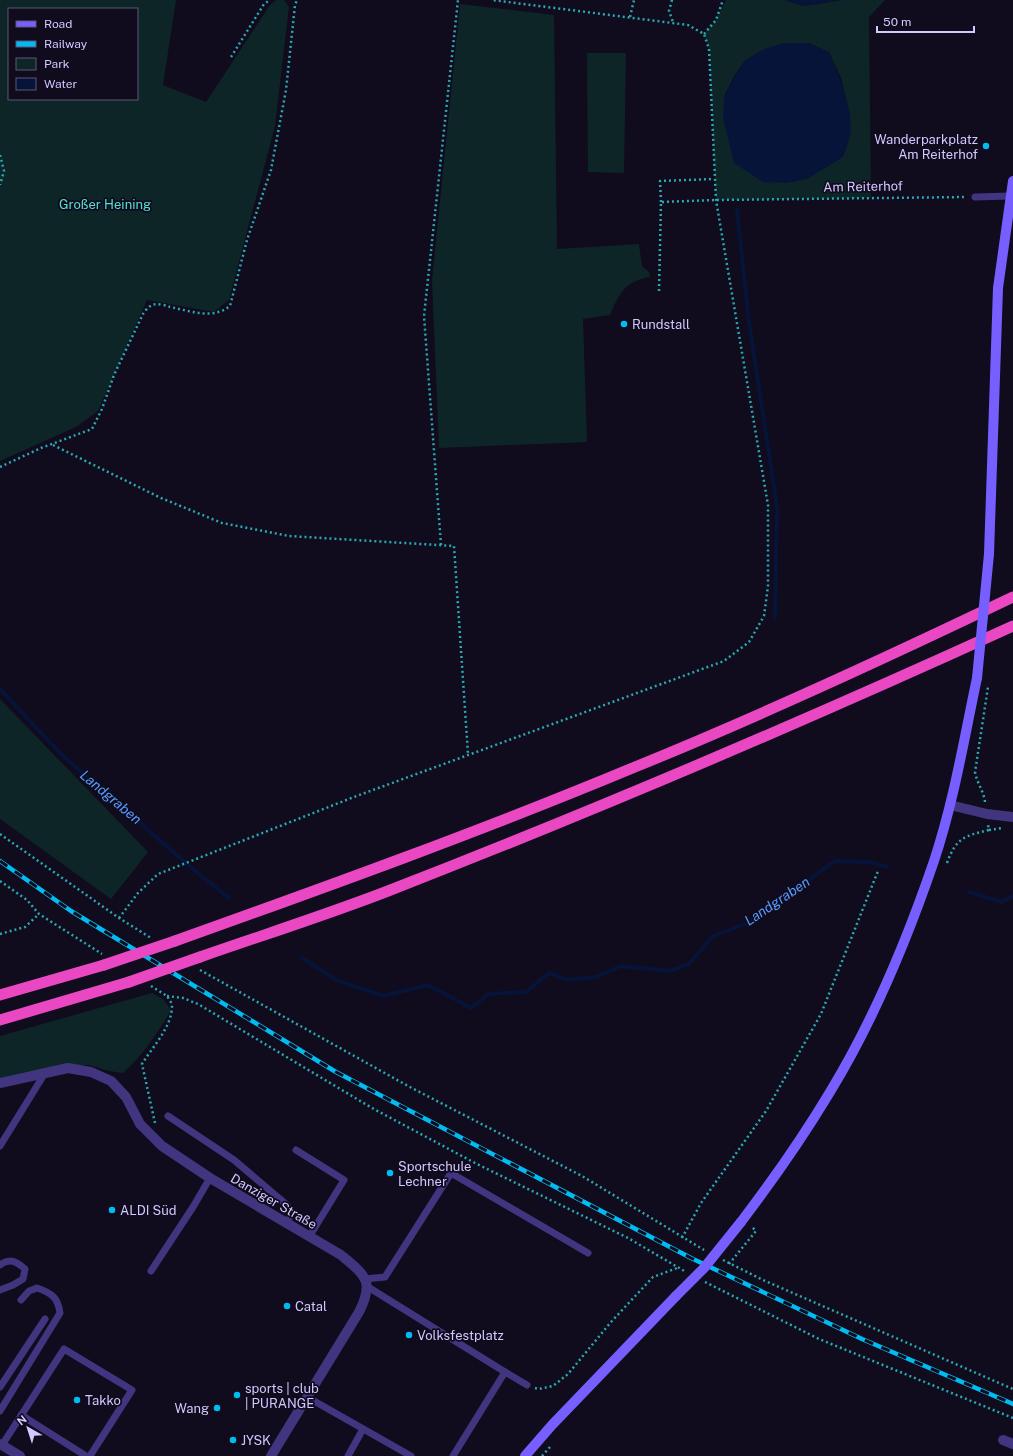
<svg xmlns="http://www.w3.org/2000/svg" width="1013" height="1456" font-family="'Public Sans',sans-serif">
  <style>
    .green { fill: #0e2527; fill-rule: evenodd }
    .water { fill: #07143a }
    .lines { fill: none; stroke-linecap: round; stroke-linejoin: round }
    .stream { stroke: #07143a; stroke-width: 4 }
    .path { stroke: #29a9b1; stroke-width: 2.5; stroke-dasharray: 2 3; stroke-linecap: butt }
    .service { stroke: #40357e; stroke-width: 7 }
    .minor { stroke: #40357e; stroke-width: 10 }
    .tertiary { stroke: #40357e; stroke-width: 10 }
    .secondary { stroke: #765eff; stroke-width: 10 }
    .trunk { stroke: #e948c2; stroke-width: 11 }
    .rail-casing { stroke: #00bcf2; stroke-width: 4.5 }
    .rail { stroke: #100b1d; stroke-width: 3; stroke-dasharray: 9; stroke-linecap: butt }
    .secondary-bridge { stroke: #765eff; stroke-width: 10 }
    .trunk-bridge { stroke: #e948c2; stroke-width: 11 }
    .poi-dot { fill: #00bcf2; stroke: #100b1d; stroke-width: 1.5 }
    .labels { text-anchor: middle; stroke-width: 3.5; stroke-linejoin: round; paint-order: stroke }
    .poi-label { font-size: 13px; fill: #d5c7ff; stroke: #100b1d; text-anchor: start }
    .street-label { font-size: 13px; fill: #d5c7ff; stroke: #100b1d }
    .park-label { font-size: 13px; fill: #51e1cf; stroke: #100b1d }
    .water-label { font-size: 14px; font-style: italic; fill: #559cff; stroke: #100b1d }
  </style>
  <rect width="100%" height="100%" fill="#100b1d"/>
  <!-- green -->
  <g class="green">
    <path d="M 0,0 L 176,0 L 163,85 L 206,102 L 270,5 L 276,0 L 284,0 L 289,7 L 275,126 L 229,300 L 214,312 L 147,300 L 98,411 L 76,427 L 0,461 ZM 9,9 L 137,9 L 137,99 L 9,99 Z"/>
    <path d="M 726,0 L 785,0 L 804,6 L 841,0 L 885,0 L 869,17 L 871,198 L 716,200 L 709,49 L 704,34 L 716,20 ZM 785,43 L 808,43 L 829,52 L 841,78 L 850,117 L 724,97 C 741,61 746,55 785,43 Z"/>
    <path d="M 460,4 L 554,15 L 557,249 L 639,244 L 642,266 L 649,272 L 650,277 C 625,281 619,294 610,315 L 583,319 L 587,442 L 439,448 L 432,280 Z"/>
    <polygon points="587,53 626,53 624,173 588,172"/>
    <polygon points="0,699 148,852 111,899 0,819"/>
    <path d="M 152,993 L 163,999 L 171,1010 C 158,1033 143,1055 123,1073 L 109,1071 L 89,1065 L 66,1065 L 0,1081 L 0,1036 Z"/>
  </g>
  <!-- water -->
  <g class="water">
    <polygon points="785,0 841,0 804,6"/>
    <path d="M 785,43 L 808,43 L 829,52 C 839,75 854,109 850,136 C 849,143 845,150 843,157 L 807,179 L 787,183 L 763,182 L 734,163 L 723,118 L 724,97 L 744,61 L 764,49 Z"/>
  </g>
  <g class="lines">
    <!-- stream -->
    <g class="stream">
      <polyline points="737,210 749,322 777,507 775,618"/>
      <polyline points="0,689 62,755 194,870 229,898"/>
      <polyline points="969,892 1002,902 1013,896"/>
      <polyline points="302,958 338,981 383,996 428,985 471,1008 488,994 526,992 549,973 569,980 596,977 621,966 670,971 689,964 713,936 748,923 835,861 870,862 887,867"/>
    </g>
    <!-- path -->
    <g class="path">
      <polyline points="672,0 669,11 673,22"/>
      <polyline points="630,17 634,0"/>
      <polyline points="704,34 716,20 723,0"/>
      <polyline points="231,57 264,4 270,0"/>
      <polyline points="0,155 4,171 0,185"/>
      <polyline points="661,202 660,181 713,179"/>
      <polyline points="659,291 661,202 716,200 966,197"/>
      <polyline points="53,445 161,498 222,523 289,536 454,546 468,754"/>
      <path d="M 0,467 L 41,448 L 92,429 L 102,409 L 114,375 L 143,314 C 145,311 148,307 152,305 C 157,303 165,305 170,307 C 191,311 212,320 230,306 L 247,240 L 271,170 L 286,90 L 295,5 L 297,0"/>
      <polyline points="441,545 424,316 458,0"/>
      <path d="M 985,802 C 984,792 977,783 975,772 L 988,687"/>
      <polyline points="989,830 1002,828"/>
      <polyline points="0,834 119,918 151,938"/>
      <path d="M 947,863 C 956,838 964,836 989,830 L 988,825"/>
      <polyline points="0,881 27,900 39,914 102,954"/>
      <polyline points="119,918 138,893 158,874 354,797 724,661 749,642 764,616 768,586 768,505 716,200 709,49 704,34 688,25 492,0"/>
      <polyline points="0,934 25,927 39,914"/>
      <polyline points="200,970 408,1086 582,1176 704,1250"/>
      <path d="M 151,986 L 167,996 L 172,1004 C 173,1026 153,1046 142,1064 L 155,1123"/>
      <polyline points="167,996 183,998 198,1004 372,1108 475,1163 628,1238 686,1272"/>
      <polyline points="682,1238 701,1203 766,1111 821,1014 878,871"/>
      <polyline points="723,1260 763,1280 1013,1389"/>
      <polyline points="729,1264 756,1231 752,1227"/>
      <polyline points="705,1282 819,1339 1013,1418"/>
      <polyline points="535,1388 539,1389 553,1386 568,1374 611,1322 653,1277 677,1268"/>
      <polyline points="542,1456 550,1447"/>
    </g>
    <!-- service -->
    <g class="service">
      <polyline points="975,197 1010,196"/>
      <polyline points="168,1116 234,1160 287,1205 291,1214 287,1224"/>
      <polyline points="0,1146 45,1073"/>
      <polyline points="296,1150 344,1180 309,1237"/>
      <path d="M 0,1265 C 10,1258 16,1261 25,1269 L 23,1279 L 13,1285 L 0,1290"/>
      <polyline points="151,1271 193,1207 210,1178"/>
      <polyline points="365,1279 385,1277 451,1173 588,1253"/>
      <polyline points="368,1287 505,1372 453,1456"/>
      <polyline points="505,1372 527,1385"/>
      <polyline points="0,1387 45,1319"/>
      <polyline points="307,1397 411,1456"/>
      <path d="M 0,1411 L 60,1313 C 58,1298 52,1293 37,1288 L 29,1291 L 21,1300"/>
      <polyline points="21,1415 86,1456"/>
      <polyline points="2,1445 64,1349 132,1390 90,1456"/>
      <polyline points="348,1456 363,1429"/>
    </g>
    <!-- minor -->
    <g class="minor">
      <path d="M 0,1083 L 68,1068 L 91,1072 L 111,1081 L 126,1097 L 140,1124 L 162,1146 L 210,1178 L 341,1255 C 365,1275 375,1281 359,1312 L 271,1456"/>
      <polyline points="1003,1440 1013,1444"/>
    </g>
    <!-- tertiary -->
    <g class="tertiary">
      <polyline points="950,805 987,814 1013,817"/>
      <polyline points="0,1444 20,1456"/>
    </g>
    <!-- secondary -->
    <g class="secondary">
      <polyline points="989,554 998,288 1013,181"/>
      <path d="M 741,1222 C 773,1180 803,1137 830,1092 C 874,1020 907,940 934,861 C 954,801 964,739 977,678"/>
      <polyline points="525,1456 552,1425 676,1296"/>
    </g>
    <!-- trunk -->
    <g class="trunk">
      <path d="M 175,941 C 329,886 484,830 635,767 C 763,715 888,657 1013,597"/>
      <path d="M 200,957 C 263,935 326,915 388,891 C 599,809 807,720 1013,626"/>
      <polyline points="0,995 104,965"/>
      <polyline points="0,1020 129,982"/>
    </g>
    <!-- rail casing -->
    <g class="rail-casing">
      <polyline id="rail" points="0,861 71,911 336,1072 691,1258 862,1339 1013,1404"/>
    </g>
    <!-- rail -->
    <use href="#rail" class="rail"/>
    <!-- secondary-bridge -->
    <g class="secondary-bridge">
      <polyline points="977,678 989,554"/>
      <polyline points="676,1296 704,1268 741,1222"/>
    </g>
    <!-- trunk-bridge -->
    <g class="trunk-bridge">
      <polyline points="104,965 175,941"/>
      <polyline points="129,982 200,957"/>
    </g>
  </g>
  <!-- markers -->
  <g class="poi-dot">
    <circle cx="986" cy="146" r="4"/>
    <circle cx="624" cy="324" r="4"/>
    <circle cx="390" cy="1173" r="4"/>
    <circle cx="112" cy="1210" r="4"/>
    <circle cx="287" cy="1306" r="4"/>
    <circle cx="409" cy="1335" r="4"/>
    <circle cx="237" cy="1395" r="4"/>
    <circle cx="77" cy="1400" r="4"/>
    <circle cx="217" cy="1408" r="4"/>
    <circle cx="233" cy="1440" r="4"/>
  </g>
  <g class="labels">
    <!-- poi labels -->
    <g class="poi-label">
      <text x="978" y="144" text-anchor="end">Wanderparkplatz<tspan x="978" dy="15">Am Reiterhof</tspan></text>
      <text x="632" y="329">Rundstall</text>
      <text x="398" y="1171">Sportschule<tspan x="398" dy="15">Lechner</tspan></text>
      <text x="120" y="1215">ALDI Süd</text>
      <text x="295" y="1311">Catal</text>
      <text x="417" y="1340">Volksfestplatz</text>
      <text x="245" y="1393">sports | club<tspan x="245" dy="15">| PURANGE</tspan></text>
      <text x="85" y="1405">Takko</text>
      <text x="209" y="1413" text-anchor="end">Wang</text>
      <text x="241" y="1445">JYSK</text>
    </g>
    <!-- street labels -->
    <g class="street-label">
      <text transform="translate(863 186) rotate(-1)" y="5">Am Reiterhof</text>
      <text transform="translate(274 1201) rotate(30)" y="5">Danziger Straße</text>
    </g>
    <!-- park labels -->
    <g class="park-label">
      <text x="105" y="209">Großer Heining</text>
    </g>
    <!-- water labels -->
    <g class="water-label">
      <text transform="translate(111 797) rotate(40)" y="5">Landgraben</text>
      <text transform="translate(777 901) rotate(-34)" y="5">Landgraben</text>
    </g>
  </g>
  <!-- legend -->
  <rect x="8" y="8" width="130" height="92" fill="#100b1d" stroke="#5f5677"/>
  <rect x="16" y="21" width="20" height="6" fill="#765eff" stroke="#5f5677"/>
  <text x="44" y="28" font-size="12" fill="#d5c7ff">Road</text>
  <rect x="16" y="41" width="20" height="6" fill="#00bcf2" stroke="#5f5677"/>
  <text x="44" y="48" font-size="12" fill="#d5c7ff">Railway</text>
  <rect x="16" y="58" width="20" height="12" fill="#0e2527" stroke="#5f5677"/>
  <text x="44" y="68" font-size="12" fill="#d5c7ff">Park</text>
  <rect x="16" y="78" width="20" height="12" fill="#07143a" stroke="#5f5677"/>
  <text x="44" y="88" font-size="12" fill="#d5c7ff">Water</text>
  <!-- north arrow -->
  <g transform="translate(28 1428) rotate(321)" stroke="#100b1d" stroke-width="3" paint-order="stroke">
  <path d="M0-3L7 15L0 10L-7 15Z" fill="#d5c7ff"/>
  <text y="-6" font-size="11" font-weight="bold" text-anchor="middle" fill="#d5c7ff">N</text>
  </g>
  <!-- scale -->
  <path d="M877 26v6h97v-6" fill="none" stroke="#d5c7ff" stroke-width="2"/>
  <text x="883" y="26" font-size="12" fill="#d5c7ff" stroke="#100b1d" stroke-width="3" paint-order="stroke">50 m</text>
</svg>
